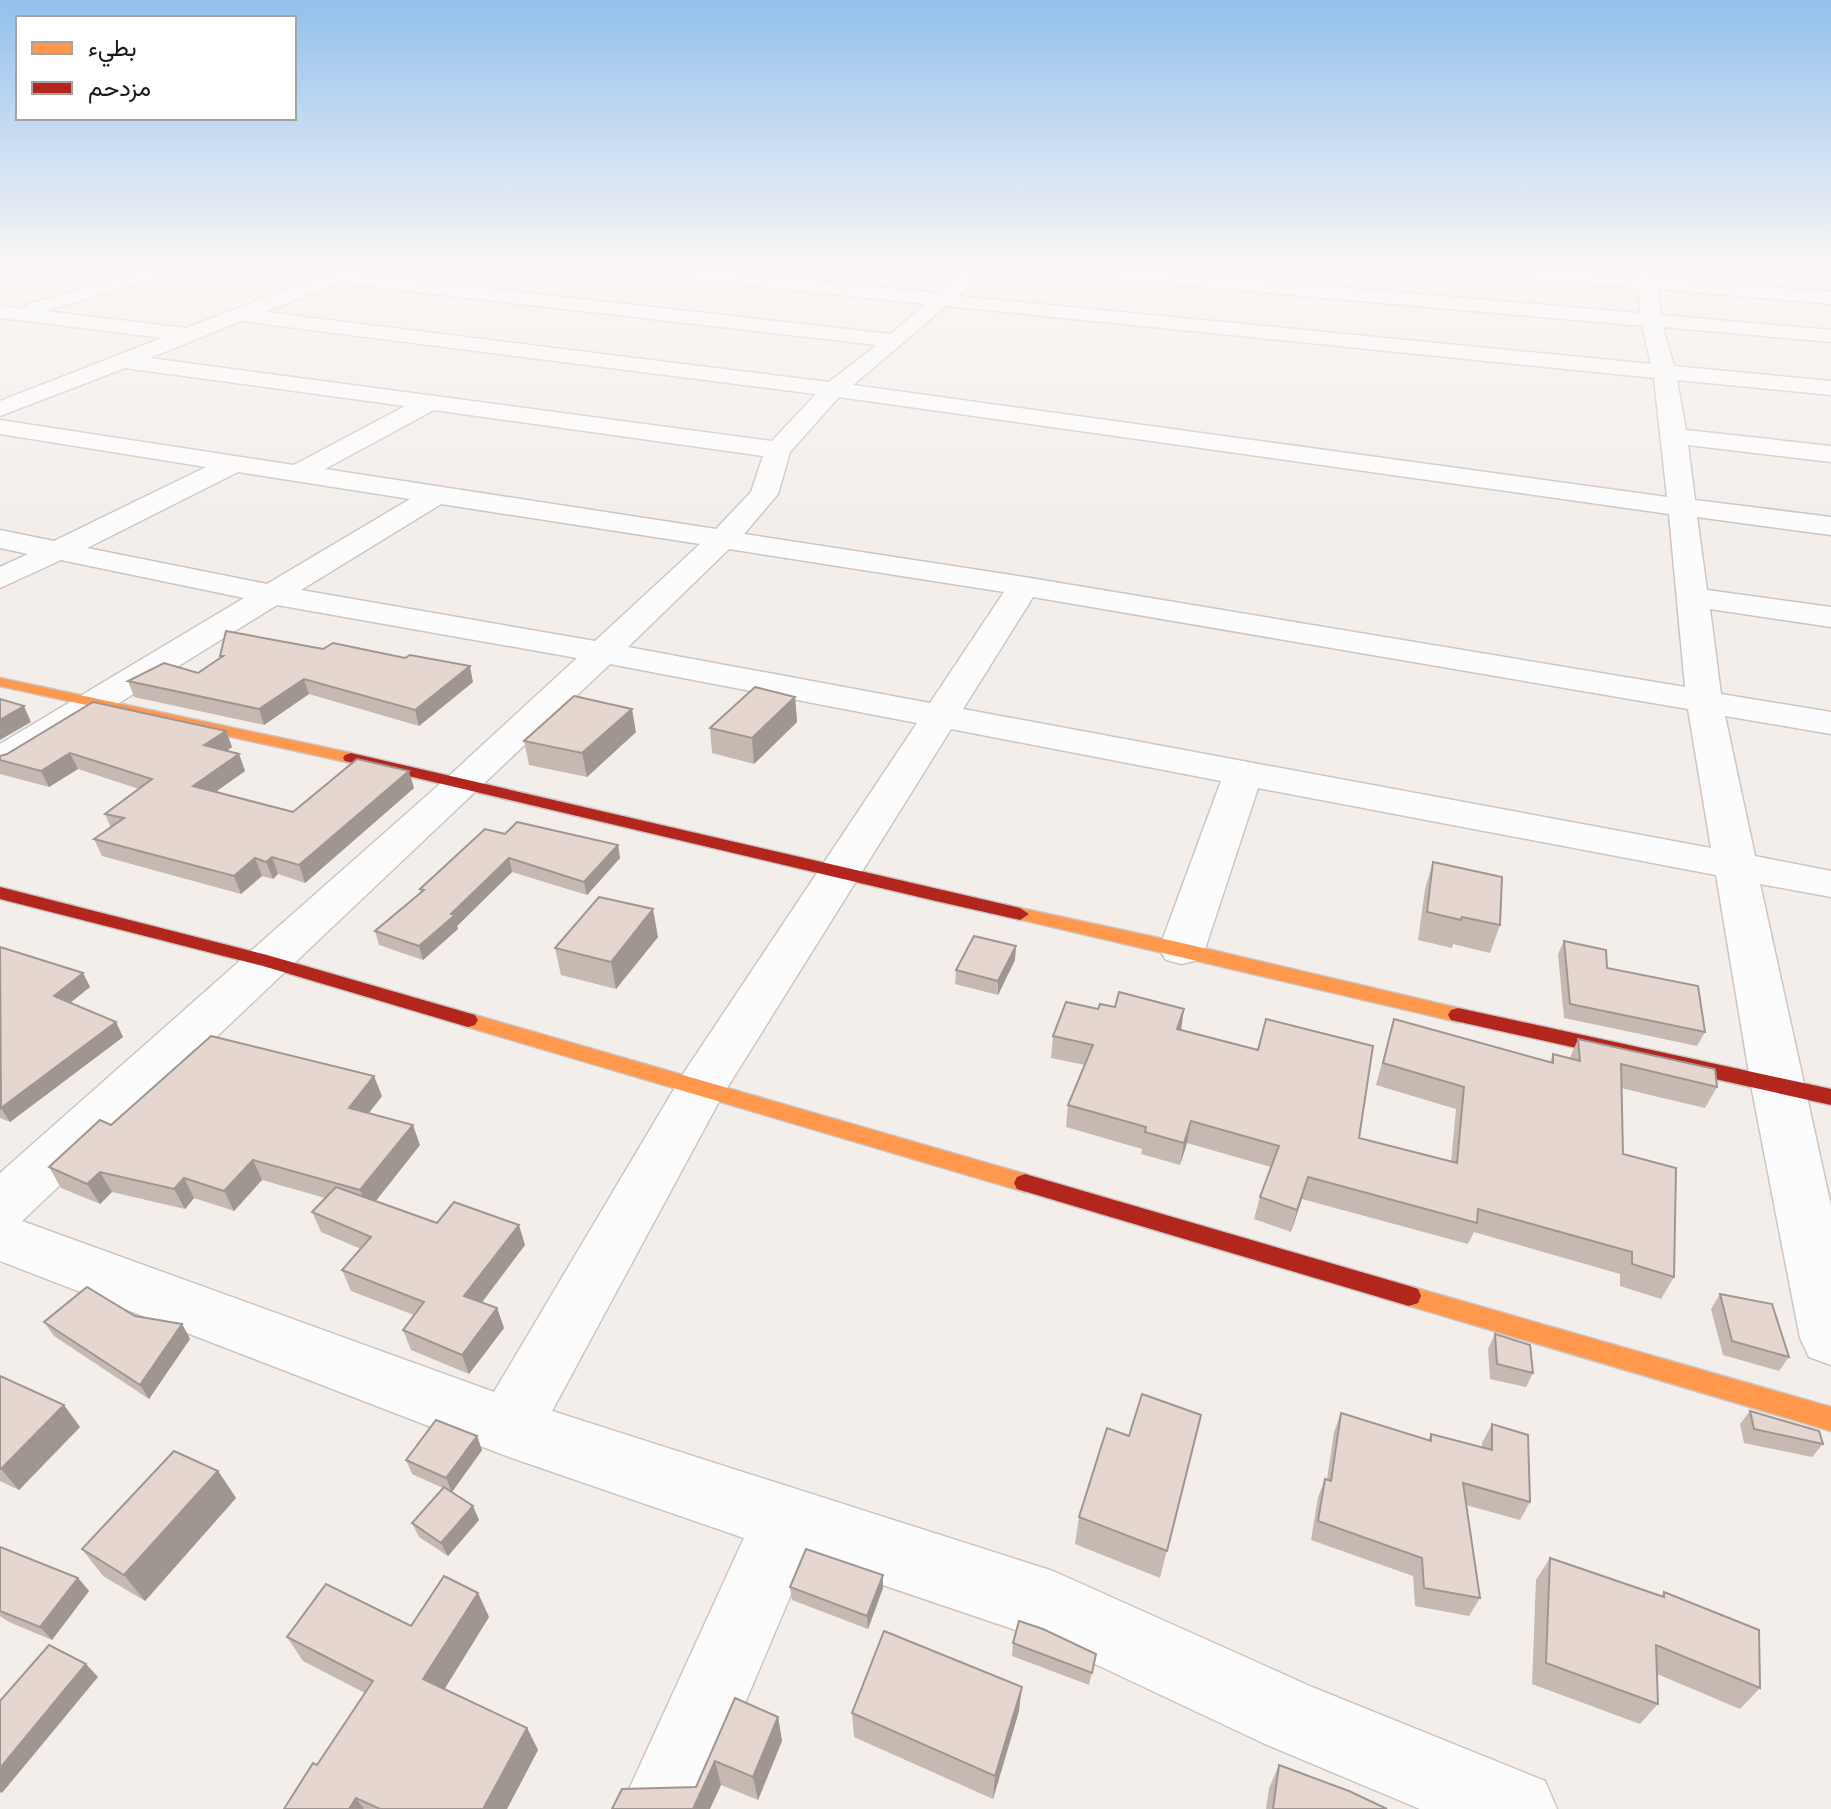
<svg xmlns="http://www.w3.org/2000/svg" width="1831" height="1809" font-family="Cabin,Vazirmatn,sans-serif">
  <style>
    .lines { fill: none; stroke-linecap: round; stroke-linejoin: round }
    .street-casing { stroke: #cac6c3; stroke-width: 3 }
    .slow-casing { stroke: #cac6c3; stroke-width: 3 }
    .jam-casing { stroke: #cac6c3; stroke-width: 3 }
    .street { fill: #fdfcfc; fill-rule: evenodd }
    .slow { fill: #ff974d; fill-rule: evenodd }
    .jam { fill: #b3261e; fill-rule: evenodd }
    .wall { fill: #c5b9b2 }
    .shaded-wall { fill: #a09691 }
    .building { fill: #e5d7cf; stroke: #a09691; stroke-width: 2 }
  </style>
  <rect width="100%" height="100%" fill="#f3eeea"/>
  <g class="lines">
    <!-- street casing -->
    <g class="street-casing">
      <path id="street" d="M 149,268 L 177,268 L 175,272 L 46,311 L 186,328 L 343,268 L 368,268 L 361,274 L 891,334 L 925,304 L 640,274 L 631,268 L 690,268 L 937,293 L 966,268 L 986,268 L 958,296 L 1651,364 L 1642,326 L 1058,274 L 1049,268 L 1118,268 L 1640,313 L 1639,288 L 1471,274 L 1462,268 L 1535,268 L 1636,276 L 1633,268 L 1651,268 L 1656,278 L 1831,292 L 1831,304 L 1658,289 L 1661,315 L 1831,330 L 1831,342 L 1663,327 L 1674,366 L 1831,381 L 1831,395 L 1677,380 L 1686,430 L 1831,446 L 1831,462 L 1688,445 L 1695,500 L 1831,517 L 1831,535 L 1697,517 L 1707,590 L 1831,607 L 1831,627 L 1710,609 L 1721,694 L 1831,712 L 1831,734 L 1725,716 L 1755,856 L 1831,871 L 1831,897 L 1760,884 L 1831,1206 L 1831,1365 L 1809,1357 L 1800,1338 L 1751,1085 L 1716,875 L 1258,788 L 1205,949 L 1198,960 L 1182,964 L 1166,960 L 1159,949 L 1221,781 L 951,729 L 722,1096 L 552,1411 L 1053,1571 L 1312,1687 L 1545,1781 L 1557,1809 L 1420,1809 L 1265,1744 L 1042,1639 L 806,1559 L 700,1809 L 620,1809 L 744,1538 L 509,1457 L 0,1261 L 0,1173 L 450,775 L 577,658 L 277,605 L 14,768 L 0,771 L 0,744 L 244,598 L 61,560 L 0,588 L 0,567 L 28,554 L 0,548 L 0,530 L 54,541 L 206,467 L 0,434 L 0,420 L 294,465 L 405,406 L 125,368 L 0,416 L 0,401 L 162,338 L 0,318 L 0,306 L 23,309 L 26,305 ZM 339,283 L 877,345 L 829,382 L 265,312 ZM 946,306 L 1654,378 L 1667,497 L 853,385 ZM 241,321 L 816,394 L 772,441 L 150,358 ZM 839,397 L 1669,514 L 1685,687 L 1024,577 L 744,534 L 778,494 L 790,452 ZM 434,410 L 763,456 L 751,492 L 716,529 L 325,469 ZM 238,472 L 410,499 L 267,584 L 87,548 ZM 441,504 L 700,544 L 595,641 L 301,590 ZM 729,549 L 1004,592 L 930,703 L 628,647 ZM 1033,597 L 1688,709 L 1711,848 L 963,709 ZM 610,664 L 917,723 L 683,1074 L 494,1392 L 22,1221 Z"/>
    </g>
    <!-- slow casing -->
    <g class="slow-casing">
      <g id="slow">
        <polygon points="0,678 351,753 359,758 351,763 0,686"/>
        <polygon points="1020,908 1182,943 1458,1008 1465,1010 1468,1015 1465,1020 1458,1022 1014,918 1011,914 1014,910"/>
        <polygon points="468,1013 1025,1174 1033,1177 1036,1183 1033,1189 1025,1192 461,1025 458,1020 461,1015"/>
        <polygon points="1409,1286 1831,1407 1831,1431 1400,1303 1397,1296 1400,1289"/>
      </g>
    </g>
    <!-- jam casing -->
    <g class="jam-casing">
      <g id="jam">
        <polygon points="351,753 1020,908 1029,914 1020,920 936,901 345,761 343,758 345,755"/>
        <polygon points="0,887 267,955 475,1015 478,1020 475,1025 468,1027 263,966 0,899"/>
        <polygon points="1458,1008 1831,1089 1831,1105 1451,1020 1448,1015 1451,1010"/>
        <polygon points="1025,1174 1409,1286 1418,1289 1421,1296 1418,1303 1409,1306 1017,1189 1014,1183 1017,1177"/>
      </g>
    </g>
    <!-- street -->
    <use href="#street" class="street"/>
    <!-- slow -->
    <use href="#slow" class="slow"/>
    <!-- jam -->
    <use href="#jam" class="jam"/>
  </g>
  <!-- wall -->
  <g class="wall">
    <polygon points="220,656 473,682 419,726 309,694 264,725 134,697 128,681 198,673 221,658"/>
    <polygon points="795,697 797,722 754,764 712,753 710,728"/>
    <polygon points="226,731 232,747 226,751 239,754 245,771 215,792 293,812 414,788 305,883 278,874 273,879 262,876 241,894 102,856 94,839 111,828 105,814 139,789 78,769 49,787 0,774 0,760"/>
    <polygon points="636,732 587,777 529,765 524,741"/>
    <polygon points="505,834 618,845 620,858 587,895 512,872 457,926 458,929 423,960 379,945 375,931 421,893 420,889"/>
    <polygon points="1433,862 1500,925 1490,953 1453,944 1452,948 1418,940 1425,889"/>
    <polygon points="658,937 616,989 561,975 555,948"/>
    <polygon points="1564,941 1705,1032 1697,1046 1564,1018 1558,954"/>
    <polygon points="0,947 83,973 90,987 70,1003 116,1022 123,1037 10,1122 0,1118"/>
    <polygon points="1015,960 998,995 955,984 956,970"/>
    <polygon points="1098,1009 1181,1030 1359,1138 1451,1162 1456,1109 1376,1085 1394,1019 1550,1062 1553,1054 1570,1058 1578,1039 1717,1087 1705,1108 1621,1088 1623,1154 1674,1277 1661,1299 1620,1286 1620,1274 1474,1232 1468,1244 1302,1199 1291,1232 1254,1219 1260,1197 1271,1167 1187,1143 1180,1165 1141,1154 1142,1149 1066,1127 1068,1105 1085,1065 1051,1058 1053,1036"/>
    <polygon points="382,1096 369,1113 420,1145 375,1201 437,1223 525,1245 482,1303 497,1308 504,1328 469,1374 411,1350 403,1330 414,1315 351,1291 342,1270 361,1249 321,1232 312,1212 325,1198 262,1180 234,1211 194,1198 185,1209 112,1192 100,1204 61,1188 49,1167 111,1125"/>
    <polygon points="1720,1294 1789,1357 1779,1371 1723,1355 1711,1309"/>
    <polygon points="135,1316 182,1324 190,1339 149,1399 54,1336 44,1322"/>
    <polygon points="1495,1334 1533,1373 1526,1387 1490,1379 1488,1349"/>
    <polygon points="0,1376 80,1427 19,1490 0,1481"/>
    <polygon points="1750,1411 1823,1444 1812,1457 1744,1443 1740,1424"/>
    <polygon points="1341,1413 1428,1440 1431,1434 1482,1447 1482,1443 1492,1424 1530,1502 1520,1520 1466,1505 1480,1598 1469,1616 1415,1606 1413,1576 1311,1540 1318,1497 1325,1479 1327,1479 1334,1432"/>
    <polygon points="1201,1415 1160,1578 1075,1544 1079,1517 1129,1436"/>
    <polygon points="477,1436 482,1450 452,1492 479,1520 448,1556 419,1537 412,1523 443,1488 412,1474 406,1460"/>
    <polygon points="218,1471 236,1498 145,1601 103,1576 82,1549"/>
    <polygon points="0,1547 78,1578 89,1591 52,1640 9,1622 0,1616"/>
    <polygon points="1550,1558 1661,1596 1664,1592 1760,1688 1740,1709 1657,1674 1658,1704 1640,1724 1532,1684 1536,1580"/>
    <polygon points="790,1587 883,1588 868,1629 792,1600"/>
    <polygon points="478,1593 489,1617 444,1689 527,1728 538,1750 507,1809 284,1809 317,1765 365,1693 303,1661 287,1637 411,1626"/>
    <polygon points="1013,1643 1096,1654 1089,1685 1012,1656"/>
    <polygon points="735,1698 778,1717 782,1741 758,1800 721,1785 696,1787"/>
    <polygon points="1019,1711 993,1799 854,1737 852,1713"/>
    <polygon points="1279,1765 1387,1809 1266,1809 1269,1788"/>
  </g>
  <!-- shaded-wall -->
  <g class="shaded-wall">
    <polygon points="470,666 473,682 419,726 415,710"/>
    <polygon points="304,679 309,694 264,725 259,709"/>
    <polygon points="795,697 797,722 754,764 752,738"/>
    <polygon points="24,706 31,722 0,740 0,720"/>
    <polygon points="632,709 636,732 587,777 582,753"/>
    <polygon points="226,731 232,747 211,762 204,745"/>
    <polygon points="70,753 78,769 49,787 41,771"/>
    <polygon points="239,754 245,771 200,803 193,786"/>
    <polygon points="409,771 414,788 305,883 299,865"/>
    <polygon points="618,845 620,858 587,895 584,882"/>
    <polygon points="272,857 278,874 273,879 266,862"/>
    <polygon points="255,858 262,876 241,894 234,876"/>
    <polygon points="509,858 512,872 457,926 458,929 423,960 419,946"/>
    <polygon points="653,909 658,937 616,989 611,962"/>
    <polygon points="1016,946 1015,960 998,995 998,981"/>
    <polygon points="83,973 90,987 61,1010 54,996"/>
    <polygon points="1184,1009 1181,1031 1177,1029"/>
    <polygon points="116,1022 123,1037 10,1122 1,1108"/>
    <polygon points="374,1076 382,1096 357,1128 349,1108"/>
    <polygon points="1191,1121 1187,1143 1180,1165 1184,1143"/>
    <polygon points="413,1125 420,1145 368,1211 360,1190"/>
    <polygon points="253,1160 262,1180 234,1211 224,1191"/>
    <polygon points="100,1172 112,1192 100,1204 87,1184"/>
    <polygon points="1308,1177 1302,1199 1291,1232 1297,1210"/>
    <polygon points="184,1178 194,1198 185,1209 174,1189"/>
    <polygon points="519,1225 525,1245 471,1316 464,1296"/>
    <polygon points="497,1308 504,1328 469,1374 462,1355"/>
    <polygon points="182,1324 190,1339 149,1399 140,1385"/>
    <polygon points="64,1405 80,1427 19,1490 1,1469"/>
    <polygon points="477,1436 482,1450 452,1492 446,1478"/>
    <polygon points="218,1471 236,1498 145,1601 124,1575"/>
    <polygon points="473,1506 479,1520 448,1556 441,1543"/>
    <polygon points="883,1575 883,1588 868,1629 867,1616"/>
    <polygon points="78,1578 89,1591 52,1640 40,1627"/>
    <polygon points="478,1593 489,1617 436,1703 423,1679"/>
    <polygon points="86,1664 98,1677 2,1793 0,1792 0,1768"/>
    <polygon points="1022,1687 1019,1711 993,1799 995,1776"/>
    <polygon points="778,1717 782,1741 758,1800 753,1777"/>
    <polygon points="527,1728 538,1750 507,1809 483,1809"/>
    <polygon points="715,1761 721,1785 710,1809 693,1809"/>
    <polygon points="356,1798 364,1809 349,1809"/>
  </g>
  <!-- building -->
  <g class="building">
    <polygon points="226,631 323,649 333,643 405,658 410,655 470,666 415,710 304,679 259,709 128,681 164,663 198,673 223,656 220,656"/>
    <polygon points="755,687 795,697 752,738 710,728"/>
    <polygon points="574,696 632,709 582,753 524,741"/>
    <polygon points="0,699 24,706 0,720"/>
    <polygon points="93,702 226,731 204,745 239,754 193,786 293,812 357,759 409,771 299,865 272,857 266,862 255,858 234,876 94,839 124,818 105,814 152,779 70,753 41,771 0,760 0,756 7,754"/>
    <polygon points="517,822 618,845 584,882 509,858 451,914 455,915 419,946 375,931 424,890 420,889 485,829 505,834"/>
    <polygon points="1433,862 1502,877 1500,925 1462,917 1461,920 1427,912"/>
    <polygon points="599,897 653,909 611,962 555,948"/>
    <polygon points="974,936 1016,946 998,981 956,970"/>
    <polygon points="1564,941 1606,950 1607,968 1698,986 1705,1032 1570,1004"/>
    <polygon points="0,947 83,973 54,996 116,1022 1,1108"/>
    <polygon points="1119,992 1184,1009 1177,1029 1258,1050 1266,1019 1373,1046 1359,1138 1457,1163 1464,1087 1383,1063 1394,1019 1553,1063 1553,1054 1580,1061 1578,1039 1715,1069 1717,1087 1621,1064 1623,1154 1676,1168 1674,1277 1632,1264 1632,1252 1478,1209 1477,1223 1308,1177 1297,1210 1260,1197 1279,1146 1191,1121 1184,1143 1145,1132 1146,1127 1068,1105 1093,1045 1053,1036 1066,1002 1098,1009 1100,1004 1115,1007"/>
    <polygon points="211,1036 374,1076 349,1108 413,1125 360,1190 253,1160 224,1191 184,1178 174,1189 100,1172 87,1184 49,1167 100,1120 111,1125"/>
    <polygon points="336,1187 437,1223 454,1202 519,1225 464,1296 497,1308 462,1355 403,1330 424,1302 342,1270 371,1237 312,1212"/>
    <polygon points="87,1287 135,1316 182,1324 140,1385 44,1322"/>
    <polygon points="1720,1294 1772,1304 1789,1357 1732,1341"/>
    <polygon points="1495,1334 1530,1345 1533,1373 1497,1364"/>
    <polygon points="0,1376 64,1405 1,1469 0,1468"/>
    <polygon points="1142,1394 1201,1415 1167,1551 1079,1517 1107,1428 1129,1436"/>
    <polygon points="1750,1411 1819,1431 1823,1444 1754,1429"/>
    <polygon points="1341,1413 1431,1441 1431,1434 1492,1450 1492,1424 1528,1435 1530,1502 1463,1483 1480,1598 1424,1588 1422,1558 1318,1521 1325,1479 1331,1481"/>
    <polygon points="436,1420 477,1436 446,1478 406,1460"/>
    <polygon points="174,1451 218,1471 124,1575 82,1549"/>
    <polygon points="444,1487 473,1506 441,1543 412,1523"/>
    <polygon points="0,1547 78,1578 40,1627 0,1611"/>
    <polygon points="806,1549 883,1575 867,1616 790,1587"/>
    <polygon points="1550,1558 1664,1597 1664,1592 1759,1630 1760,1688 1656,1645 1658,1704 1546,1663"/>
    <polygon points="444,1576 478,1593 423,1679 527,1728 483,1809 380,1809 356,1798 349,1809 284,1809 313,1763 317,1765 373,1681 287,1637 326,1584 411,1626"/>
    <polygon points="1019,1621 1043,1629 1096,1654 1092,1673 1013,1643"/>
    <polygon points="884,1631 1022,1687 995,1776 852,1713"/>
    <polygon points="49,1645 86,1664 0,1768 0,1701"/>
    <polygon points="735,1698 778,1717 753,1777 715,1761 693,1809 612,1809 622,1789 696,1787"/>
    <polygon points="1279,1765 1349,1791 1387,1809 1273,1809"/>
  </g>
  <!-- sky -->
  <linearGradient id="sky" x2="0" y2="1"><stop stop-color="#93c0ed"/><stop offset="0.51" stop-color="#faf7f6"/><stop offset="1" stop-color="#faf7f6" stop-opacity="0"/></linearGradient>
  <rect width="1831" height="521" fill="url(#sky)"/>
  <!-- legend -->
  <rect x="16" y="16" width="280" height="104" fill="#ffffff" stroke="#a4a3a2" stroke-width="2"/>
  <rect x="32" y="42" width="40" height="12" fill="#ff974d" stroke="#a4a3a2" stroke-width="2"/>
  <text x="88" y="56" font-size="24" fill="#1b1816">بطيء</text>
  <rect x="32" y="82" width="40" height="12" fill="#b3261e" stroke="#a4a3a2" stroke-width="2"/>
  <text x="88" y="96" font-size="24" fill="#1b1816">مزدحم</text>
</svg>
